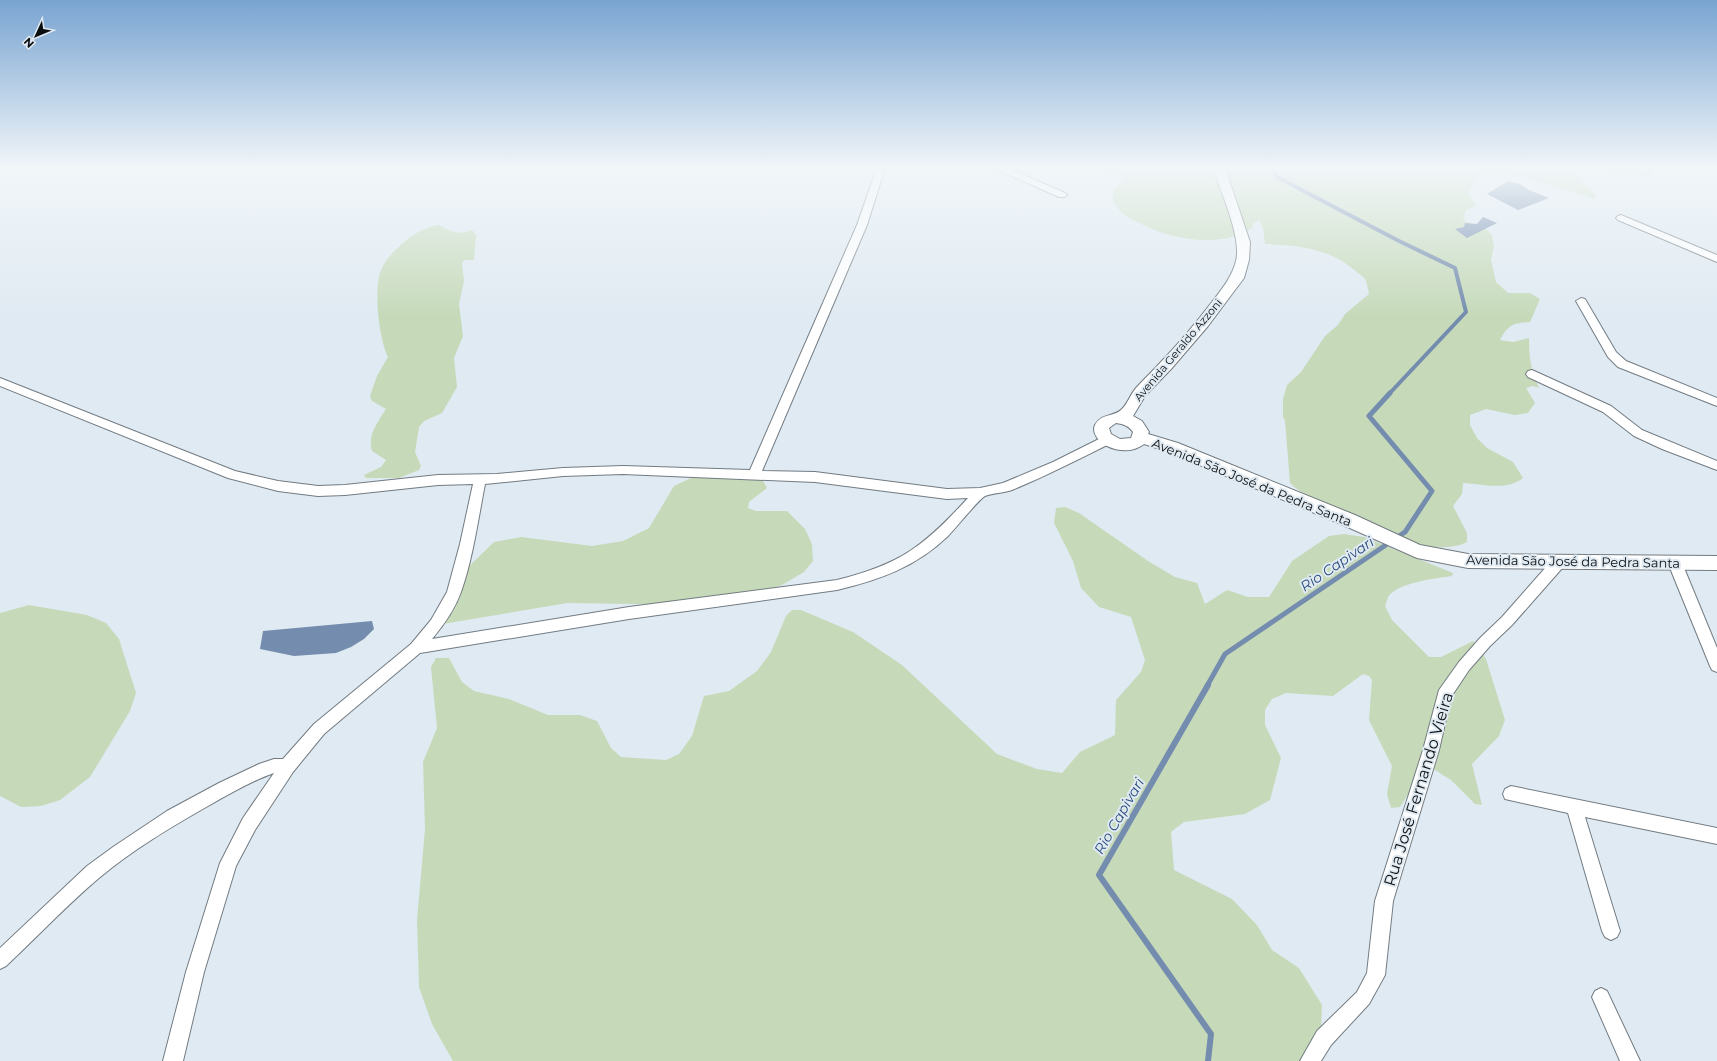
<svg xmlns="http://www.w3.org/2000/svg" width="1717" height="1061" font-family="Montserrat,sans-serif">
  <style>
    .green { fill: #c6daba }
    .water { fill: #748cae }
    .lines { fill: none; stroke-linecap: round; stroke-linejoin: round }
    .stream-far2 { stroke: #748cae; stroke-width: 4 }
    .stream-far1 { stroke: #748cae; stroke-width: 5 }
    .stream { stroke: #748cae; stroke-width: 6 }
    .minor-casing { stroke: #727b82; stroke-width: 2 }
    .tertiary-casing { stroke: #727b82; stroke-width: 2 }
    .minor { fill: #fff; fill-rule: evenodd }
    .tertiary { fill: #fff; fill-rule: evenodd }
    .labels { text-anchor: middle; stroke-width: 4; stroke-linejoin: round; paint-order: stroke }
    .far-street-label { font-size: 11px; fill: #0b0e10; stroke: #e0eaf2 }
    .street-label { font-size: 13px; fill: #0b0e10; stroke: #e0eaf2 }
    .water-label { font-size: 14px; font-style: italic; fill: #2b4d7c; stroke: #e0eaf2 }
    .near-street-label { font-size: 16px; fill: #0b0e10; stroke: #e0eaf2 }
  </style>
  <rect width="100%" height="100%" fill="#e0eaf2"/>
  <!-- green -->
  <g class="green">
    <path d="M 1103,168 L 1571,168 L 1572,171 L 1595,194 L 1595,199 C 1575,193 1499,166 1484,174 C 1475,178 1473,184 1469,193 L 1476,206 L 1466,210 L 1463,219 L 1466,222 L 1484,227 L 1492,235 L 1494,246 L 1491,260 L 1496,282 L 1508,293 L 1530,293 L 1540,299 L 1530,322 C 1513,323 1508,325 1500,340 L 1513,342 L 1529,338 C 1529,357 1531,371 1539,388 L 1533,386 L 1526,388 L 1535,403 L 1528,413 L 1515,415 L 1486,409 L 1470,415 L 1470,425 L 1477,438 L 1487,448 L 1513,462 L 1523,478 C 1508,491 1481,484 1463,483 L 1462,494 L 1453,506 L 1467,533 L 1467,542 C 1458,547 1442,548 1431,547 C 1399,542 1370,525 1340,511 C 1324,503 1303,496 1290,483 L 1285,421 L 1283,417 L 1283,399 L 1287,385 L 1301,372 L 1325,336 L 1338,325 L 1345,314 L 1369,294 C 1368,289 1367,283 1365,279 C 1362,275 1356,272 1353,269 C 1328,248 1296,245 1265,244 L 1263,228 L 1259,220 L 1252,224 L 1253,227 C 1222,249 1173,240 1141,224 C 1131,219 1122,215 1116,206 C 1113,203 1113,196 1113,191 L 1125,177 Z"/>
    <polygon points="1601,168 1653,168 1652,174 1647,176 1611,172"/>
    <path d="M 439,225 C 451,231 459,236 472,230 L 476,235 L 474,260 L 465,260 L 462,263 L 464,281 L 459,304 L 463,336 L 454,358 L 457,387 L 442,413 L 424,421 L 419,427 L 415,452 L 421,466 L 419,470 L 399,478 L 366,478 L 364,475 L 381,467 L 386,460 L 372,451 C 367,435 378,422 386,409 L 372,401 L 370,396 L 377,376 L 388,357 C 379,339 374,293 380,273 C 385,258 397,248 409,238 C 418,232 428,226 439,225 Z"/>
    <polygon points="731,476 763,481 767,488 749,502 748,508 756,511 787,511 805,529 812,544 813,561 804,572 782,585 743,598 697,605 567,603 443,624 464,571 494,542 521,537 592,546 623,541 649,528 674,486 693,477"/>
    <path d="M 1065,507 L 1079,513 L 1148,561 L 1175,577 L 1197,583 L 1205,604 L 1227,590 L 1248,597 L 1269,597 L 1292,561 L 1329,536 L 1344,534 L 1364,537 L 1453,573 L 1452,576 C 1436,578 1397,583 1388,597 C 1387,600 1386,604 1385,606 L 1392,620 L 1429,657 L 1441,657 L 1473,641 L 1486,659 L 1505,720 L 1499,736 L 1472,764 L 1482,805 L 1475,804 L 1451,780 L 1427,765 L 1400,807 L 1391,808 L 1387,794 L 1392,766 L 1369,720 L 1372,680 L 1369,676 L 1363,674 L 1333,696 L 1286,693 L 1272,699 L 1265,710 L 1265,725 L 1281,758 L 1270,800 L 1245,814 L 1184,822 L 1171,832 L 1174,870 L 1232,899 L 1257,925 L 1272,950 L 1299,968 L 1322,1005 L 1320,1061 L 453,1061 L 432,1024 L 419,987 L 417,920 L 425,829 L 423,762 L 437,728 L 431,667 L 436,658 L 449,658 L 462,682 L 474,691 L 509,699 L 548,715 L 580,715 L 597,721 L 611,748 L 621,757 L 666,760 L 679,754 L 692,736 L 704,696 L 729,691 L 757,671 L 771,652 L 786,616 L 792,610 L 801,610 L 853,632 L 902,665 L 997,754 L 1037,769 L 1062,773 L 1080,752 L 1115,735 L 1116,700 L 1141,672 L 1145,660 L 1131,617 L 1099,607 L 1081,588 L 1073,561 L 1054,523 L 1056,508 Z"/>
    <polygon points="29,605 87,615 106,623 119,639 136,693 130,711 90,777 60,800 41,806 21,807 0,796 0,613"/>
  </g>
  <!-- water -->
  <g class="water">
    <polygon points="1508,181 1520,184 1529,190 1549,198 1518,210 1487,194"/>
    <polygon points="1483,217 1497,223 1467,238 1455,229 1464,227 1465,223 1477,224"/>
    <polygon points="372,621 374,629 364,639 351,647 336,653 294,656 260,649 263,631"/>
  </g>
  <g class="lines">
    <!-- stream-far2 -->
    <polyline class="stream-far2" points="1271,168 1277,177 1399,241 1455,268 1466,312 1389,394"/>
    <!-- stream-far1 -->
    <polyline class="stream-far1" points="1207,686 1225,654 1405,532 1432,491 1369,416 1390,393"/>
    <!-- stream -->
    <polyline class="stream" points="1208,685 1099,875 1211,1034 1208,1061"/>
    <!-- minor casing -->
    <g class="minor-casing">
      <g id="minor">
        <path d="M 877,168 L 885,168 L 867,225 L 762,471 L 815,472 L 947,489 L 980,488 L 1003,483 L 1053,462 L 1103,437 L 1107,436 L 1111,437 L 1113,440 L 1111,443 C 1079,459 1046,476 1012,490 C 1003,493 993,493 985,496 C 979,499 955,529 948,536 C 916,567 879,580 837,590 L 629,619 L 420,653 L 324,734 L 293,772 L 255,830 L 236,866 L 204,972 L 183,1061 L 163,1061 L 186,972 L 220,863 L 243,818 L 274,773 C 251,781 229,794 208,806 C 171,827 132,850 99,878 C 67,905 37,937 6,966 L 0,969 L 0,948 L 87,866 L 113,847 L 167,811 L 219,783 L 259,764 L 274,759 L 283,759 L 314,724 L 411,644 L 431,620 L 447,592 L 460,544 L 473,484 L 438,485 L 345,495 L 318,496 L 278,491 L 228,478 L 0,386 L 0,378 L 235,471 L 278,481 L 318,486 L 345,485 L 438,475 L 497,474 L 563,468 L 623,466 L 750,470 L 857,225 ZM 623,474 L 815,482 L 947,499 L 968,498 C 924,546 901,564 837,580 L 629,607 L 432,639 C 443,626 455,609 461,592 C 473,558 478,520 485,484 L 563,476 Z"/>
        <polygon points="997,168 1008,168 1065,193 1067,195 1065,197 1059,197 998,170"/>
        <polygon points="1621,215 1717,255 1717,262 1618,220 1616,218 1618,216"/>
        <polygon points="1581,298 1585,299 1616,352 1626,361 1717,398 1717,406 1618,367 1608,357 1576,301"/>
        <polygon points="1532,370 1611,406 1642,430 1717,461 1717,470 1662,449 1634,436 1603,412 1528,377 1526,374 1528,371"/>
        <polygon points="1559,557 1564,558 1566,562 1564,566 1512,625 1490,646 1469,670 1451,697 1439,750 1393,901 1385,975 1369,1004 1331,1045 1321,1061 1300,1061 1317,1031 1357,992 1367,973 1375,901 1423,750 1439,690 1459,662 1480,638 1502,617 1554,558"/>
        <polygon points="1675,558 1680,559 1682,563 1717,648 1717,672 1712,670 1710,666 1668,563 1670,559"/>
        <polygon points="1511,786 1717,828 1717,844 1585,817 1620,931 1617,937 1611,940 1605,937 1602,931 1568,813 1505,799 1503,794 1505,789"/>
        <polygon points="1601,988 1607,991 1640,1061 1620,1061 1592,997 1595,991"/>
      </g>
    </g>
    <!-- tertiary casing -->
    <g class="tertiary-casing">
      <path id="tertiary" d="M 1213,168 L 1225,168 L 1250,242 L 1249,260 L 1244,278 L 1208,326 L 1172,368 L 1145,396 L 1133,416 L 1142,421 L 1149,432 L 1148,434 L 1178,443 L 1227,463 L 1355,515 L 1420,545 L 1468,554 L 1717,556 L 1717,570 L 1468,568 L 1417,558 L 1343,525 L 1166,451 L 1144,444 C 1134,452 1119,452 1107,446 C 1100,443 1091,433 1095,425 C 1101,413 1115,417 1122,409 C 1128,403 1130,395 1136,388 C 1144,379 1153,371 1161,362 C 1179,343 1196,323 1212,302 C 1222,289 1232,277 1236,261 C 1242,238 1221,192 1213,168 ZM 1116,423 C 1124,424 1129,426 1133,432 L 1131,438 L 1120,439 L 1111,434 L 1109,428 Z"/>
    </g>
    <!-- minor -->
    <use href="#minor" class="minor"/>
    <!-- tertiary -->
    <use href="#tertiary" class="tertiary"/>
  </g>
  <!-- sky -->
  <linearGradient id="sky" x2="0" y2="1"><stop stop-color="#79a4d1"/><stop offset="0.53" stop-color="#f1f6f9"/><stop offset="1" stop-color="#f1f6f9" stop-opacity="0"/></linearGradient>
  <rect width="1717" height="316" fill="url(#sky)"/>
  <g class="labels">
    <!-- far-street labels -->
    <g class="far-street-label">
      <text transform="translate(1178 350) rotate(-50)" y="4">Avenida Geraldo Azzoni</text>
    </g>
    <!-- street labels -->
    <g class="street-label">
      <text transform="translate(1252 482) rotate(22)" y="5">Avenida São José da Pedra Santa</text>
      <text transform="translate(1573 561) rotate(1)" y="5">Avenida São José da Pedra Santa</text>
    </g>
    <!-- water labels -->
    <g class="water-label">
      <text transform="translate(1337 564) rotate(-34)" y="5">Rio Capivari</text>
      <text transform="translate(1119 816) rotate(-60)" y="5">Rio Capivari</text>
    </g>
    <!-- near-street labels -->
    <g class="near-street-label">
      <text transform="translate(1418 789) rotate(-73)" y="6">Rua José Fernando Vieira</text>
    </g>
  </g>
  <!-- north arrow -->
  <g transform="translate(36 36) rotate(226)" stroke="#e0eaf2" stroke-width="3" paint-order="stroke">
  <path d="M0-3L7 15L0 10L-7 15Z" fill="#0b0e10"/>
  <text y="-6" font-size="11" font-weight="bold" text-anchor="middle" fill="#0b0e10">N</text>
  </g>
</svg>
